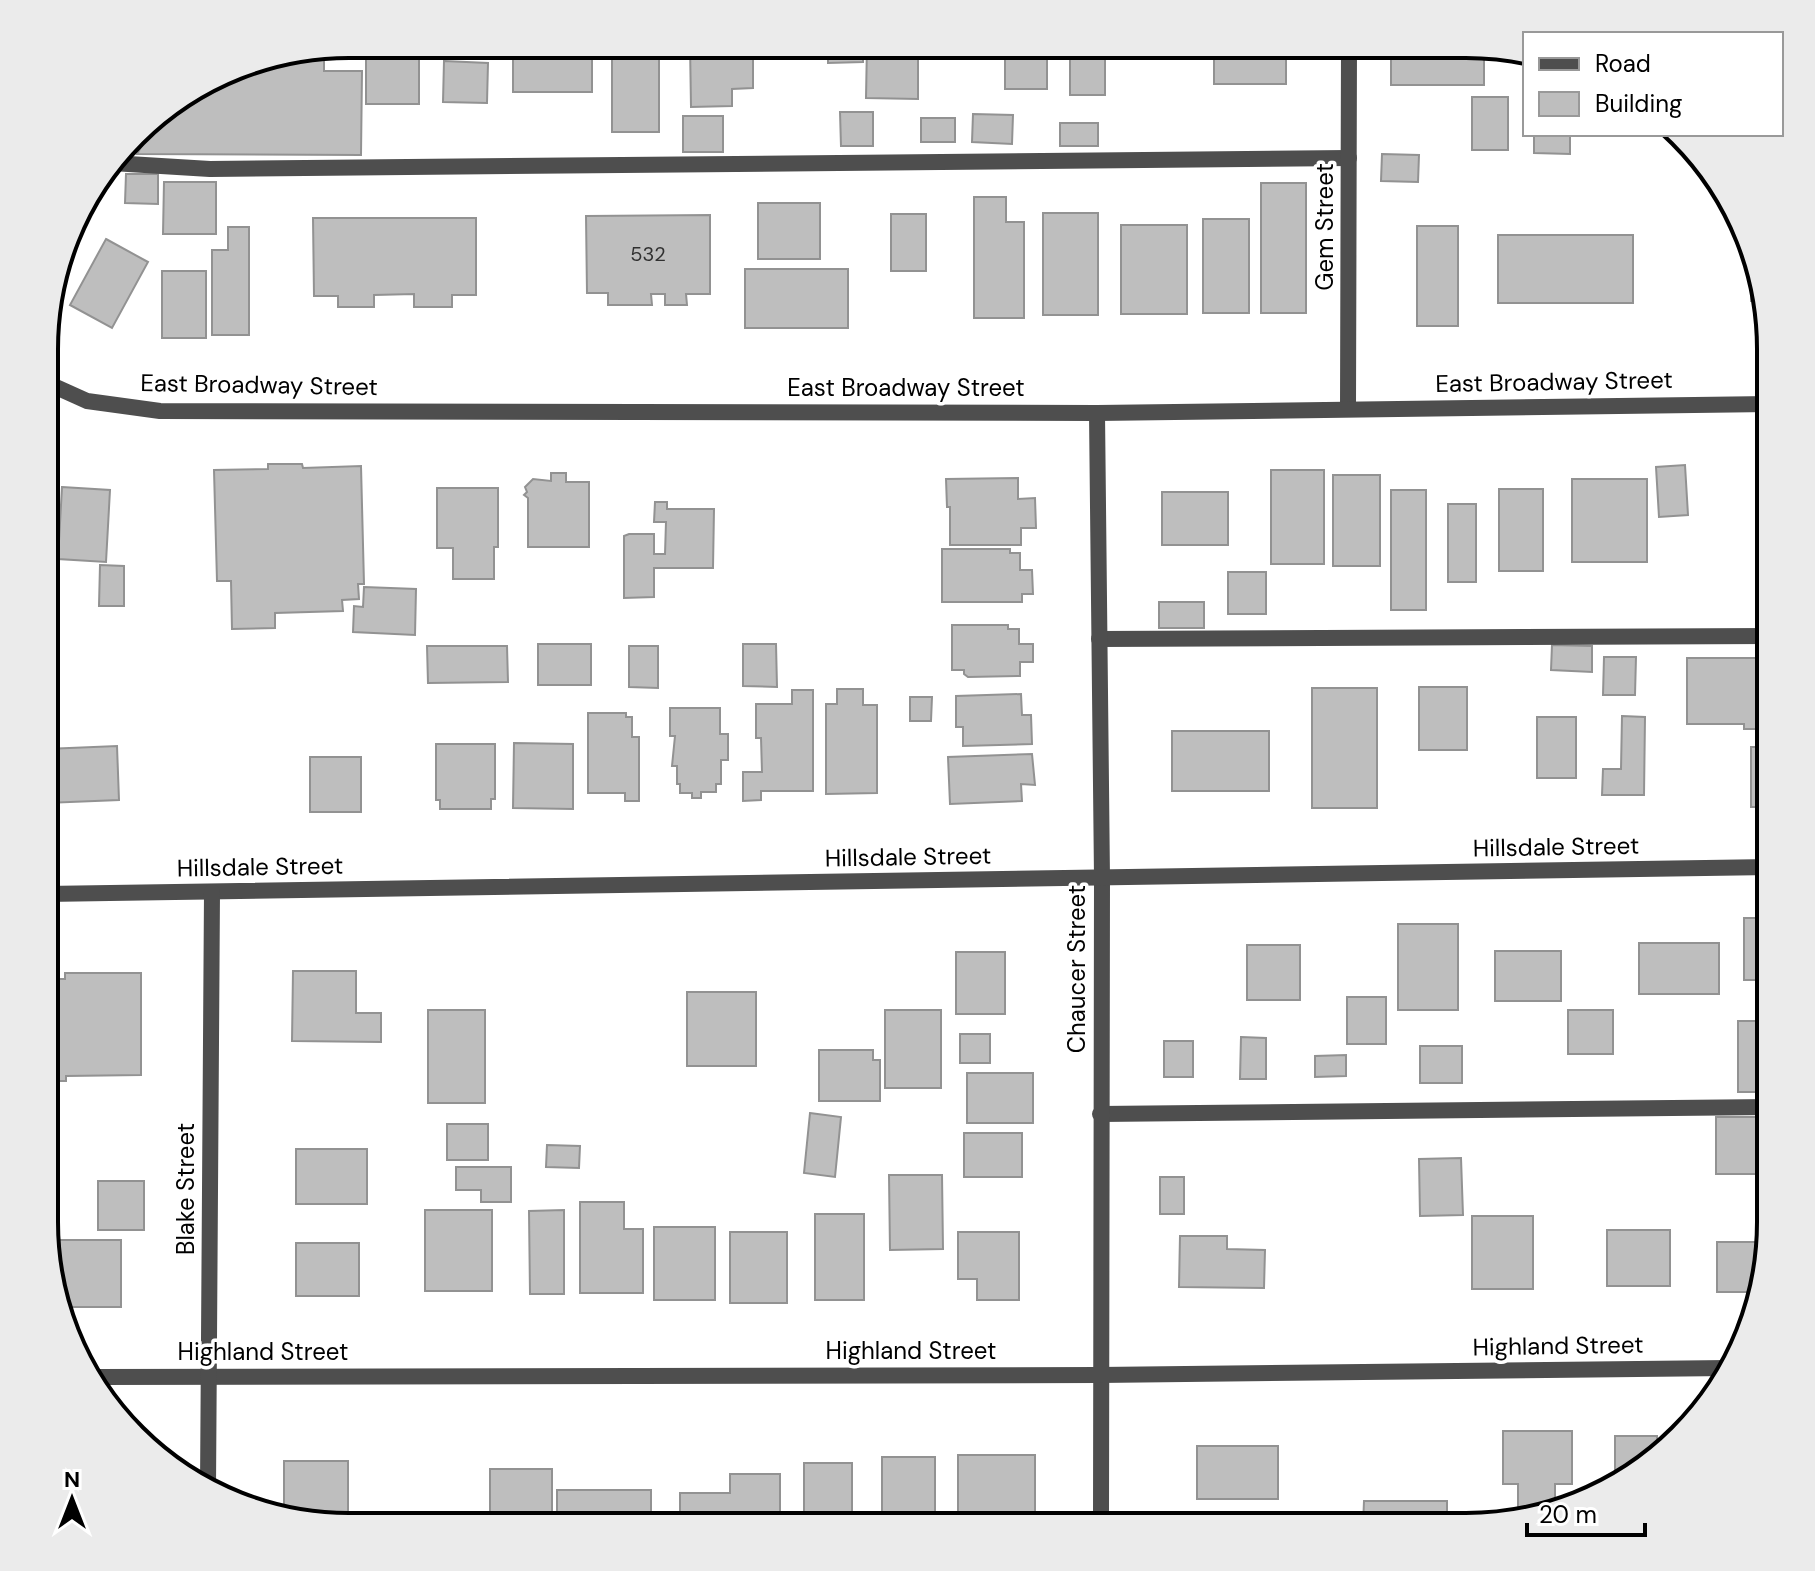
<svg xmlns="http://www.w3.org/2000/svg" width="1815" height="1571" font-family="'DM Sans',sans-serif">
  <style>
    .building { fill: #bebebe; stroke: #929292; stroke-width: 2 }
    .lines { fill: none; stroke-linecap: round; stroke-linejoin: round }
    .service { stroke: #4e4e4e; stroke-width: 16 }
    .minor { stroke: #4e4e4e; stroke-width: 16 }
    .tertiary { stroke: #4e4e4e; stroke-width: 16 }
    .labels { text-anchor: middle; stroke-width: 7; stroke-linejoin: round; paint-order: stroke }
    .number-label { font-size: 20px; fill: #303030 }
    .street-label { font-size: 24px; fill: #000; stroke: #fff }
    .rim { fill: none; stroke: #000; stroke-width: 4 }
  </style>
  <rect width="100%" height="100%" fill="#fff"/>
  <!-- building -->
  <g class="building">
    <rect x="366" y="44" width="53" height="60"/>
    <rect x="513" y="44" width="79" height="48"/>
    <rect x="612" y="44" width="47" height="88"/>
    <polygon points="690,44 736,44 736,48 753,48 753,88 732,89 732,106 691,107"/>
    <polygon points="828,44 863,44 863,62 828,63"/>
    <polygon points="867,44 918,44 918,99 866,98"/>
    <rect x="1005" y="44" width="42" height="45"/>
    <rect x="1070" y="44" width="35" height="51"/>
    <rect x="1214" y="45" width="72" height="39"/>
    <rect x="1391" y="45" width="93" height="40"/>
    <polygon points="324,48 324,71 362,71 361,155 137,154 161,112 251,60"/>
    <polygon points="444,61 488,63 487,103 443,102"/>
    <rect x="1472" y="97" width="36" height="53"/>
    <polygon points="840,112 873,112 873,146 841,146"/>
    <polygon points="973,114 1013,115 1012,144 972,142"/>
    <rect x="683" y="116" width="40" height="36"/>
    <rect x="921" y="118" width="34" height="24"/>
    <rect x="1060" y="123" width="38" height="23"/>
    <polygon points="1534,134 1570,134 1570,154 1534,153"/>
    <polygon points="1382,154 1419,155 1418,182 1381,181"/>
    <polygon points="126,174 158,174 158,204 125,203"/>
    <polygon points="164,182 216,182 216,234 163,234"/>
    <rect x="1261" y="183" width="45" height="130"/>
    <polygon points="974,197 1006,197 1006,222 1024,222 1024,318 974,318"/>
    <rect x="758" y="203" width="62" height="56"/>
    <rect x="1043" y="213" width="55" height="102"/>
    <rect x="891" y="214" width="35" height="57"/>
    <polygon points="710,215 710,294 686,294 687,305 665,305 665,294 651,294 652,305 608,305 608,293 587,293 586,216"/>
    <polygon points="313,218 476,218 476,295 452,295 452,307 414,307 414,294 374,295 374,307 338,307 338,296 314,296"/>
    <rect x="1203" y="219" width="46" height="94"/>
    <rect x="1121" y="225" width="66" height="89"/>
    <rect x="1417" y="226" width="41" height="100"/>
    <polygon points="228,227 249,227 249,335 212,335 212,250 228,250"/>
    <rect x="1498" y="235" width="135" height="68"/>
    <polygon points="106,239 148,262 112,328 70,305"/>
    <polygon points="1751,257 1763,301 1751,301"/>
    <rect x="745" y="269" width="103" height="59"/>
    <rect x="162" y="271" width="44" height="67"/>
    <polygon points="268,464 302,464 303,468 361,466 364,584 358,584 359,599 342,600 343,611 275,613 275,628 232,629 231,581 217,581 214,470 268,469"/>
    <polygon points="1685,465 1688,515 1659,517 1656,467"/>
    <rect x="1271" y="470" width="53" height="94"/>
    <polygon points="551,473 566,473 566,482 589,482 589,547 528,547 528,498 524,495 527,492 525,487 533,479 551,481"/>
    <rect x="1333" y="475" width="47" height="91"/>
    <polygon points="1018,478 1018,499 1035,498 1036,528 1021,528 1021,545 950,545 950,507 947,507 946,479"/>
    <rect x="1572" y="479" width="75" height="83"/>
    <polygon points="62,487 110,490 106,562 58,559"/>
    <polygon points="437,488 498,488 498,547 494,547 494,579 453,579 453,548 437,548"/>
    <rect x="1499" y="489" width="44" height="82"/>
    <rect x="1391" y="490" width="35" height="120"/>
    <rect x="1162" y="492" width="66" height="53"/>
    <polygon points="655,502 667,502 667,509 714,509 713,568 654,568 654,597 624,598 624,536 629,534 654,534 654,554 665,554 666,522 654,522"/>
    <rect x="1448" y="504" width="28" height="78"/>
    <polygon points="942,549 1010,549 1010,553 1020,553 1020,570 1032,570 1033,594 1022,594 1022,602 942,602"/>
    <polygon points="100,565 124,566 124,606 99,606"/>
    <rect x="1228" y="572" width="38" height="42"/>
    <polygon points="364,587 416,589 415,635 353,632 354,606 363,607"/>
    <rect x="1159" y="602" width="45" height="26"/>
    <polygon points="952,625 1008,625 1008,629 1019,629 1019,644 1033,644 1033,662 1020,662 1020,676 968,677 964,674 964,670 952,670"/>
    <rect x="538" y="644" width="53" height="41"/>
    <polygon points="743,644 776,644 777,687 743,686"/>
    <polygon points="1552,645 1592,646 1592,672 1551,670"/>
    <polygon points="427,646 507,646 508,682 428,683"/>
    <polygon points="629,646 658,646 658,688 629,687"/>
    <polygon points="1604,657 1636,657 1635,695 1603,695"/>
    <polygon points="1687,658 1771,658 1771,729 1744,729 1744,724 1687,724"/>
    <rect x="1419" y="687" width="48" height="63"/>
    <rect x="1312" y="688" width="65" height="120"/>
    <polygon points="837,689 863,689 863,705 877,705 877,793 826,794 826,704 837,704"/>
    <polygon points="792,690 813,690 813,791 761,791 761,800 743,801 743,772 762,772 761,738 756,738 756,704 792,704"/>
    <polygon points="1021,694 1022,715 1031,715 1032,744 963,746 963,727 956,727 956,696"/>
    <polygon points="910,697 932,697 931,721 910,721"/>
    <polygon points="670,708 720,708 720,734 728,734 728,760 721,760 721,784 716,784 716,792 701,792 701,798 692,798 692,793 680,793 680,784 677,784 677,766 672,766 675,736 670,736"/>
    <polygon points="588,713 626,713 626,717 632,717 632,737 639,737 639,801 625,801 625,793 588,793"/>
    <polygon points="1622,716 1645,717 1644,795 1602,795 1603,769 1621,769"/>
    <rect x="1537" y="717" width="39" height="61"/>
    <rect x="1172" y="731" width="97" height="60"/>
    <polygon points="514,743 573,744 573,809 513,808"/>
    <polygon points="436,744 495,744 495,799 491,799 491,809 440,809 440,800 436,800"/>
    <polygon points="117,746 119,800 46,803 46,749"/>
    <rect x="1751" y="747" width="20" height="60"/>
    <polygon points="1032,754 1035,785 1021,784 1022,801 950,804 948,757"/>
    <rect x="310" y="757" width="51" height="55"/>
    <rect x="1744" y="918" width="27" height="62"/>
    <rect x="1398" y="924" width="60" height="86"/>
    <rect x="1639" y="943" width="80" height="51"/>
    <rect x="1247" y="945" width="53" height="55"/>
    <rect x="1495" y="951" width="66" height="50"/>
    <rect x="956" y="952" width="49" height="62"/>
    <polygon points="293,971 356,971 356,1013 381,1013 381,1042 292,1041"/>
    <polygon points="65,973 141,973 141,1075 66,1076 66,1081 45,1081 45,979 65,979"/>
    <rect x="687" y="992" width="69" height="74"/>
    <rect x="1347" y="997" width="39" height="47"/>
    <rect x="428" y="1010" width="57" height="93"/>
    <rect x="885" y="1010" width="56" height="78"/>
    <rect x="1568" y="1010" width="45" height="44"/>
    <rect x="1738" y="1021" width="33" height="71"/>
    <rect x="960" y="1034" width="30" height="29"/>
    <polygon points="1241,1037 1266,1038 1266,1079 1240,1079"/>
    <rect x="1164" y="1041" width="29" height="36"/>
    <rect x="1420" y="1046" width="42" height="37"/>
    <polygon points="819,1050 873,1050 873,1060 880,1060 880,1101 819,1101"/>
    <polygon points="1346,1055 1346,1076 1315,1077 1315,1056"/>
    <rect x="967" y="1073" width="66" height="50"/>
    <polygon points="810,1113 841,1117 835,1177 804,1173"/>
    <rect x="1716" y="1117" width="55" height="57"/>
    <rect x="447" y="1124" width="41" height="36"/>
    <rect x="964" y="1133" width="58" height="44"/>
    <polygon points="547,1145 580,1146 579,1168 546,1167"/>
    <rect x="296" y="1149" width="71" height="55"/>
    <polygon points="1461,1158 1463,1215 1420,1216 1419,1159"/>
    <polygon points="456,1167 511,1167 511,1202 481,1202 481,1190 456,1190"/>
    <polygon points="889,1175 942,1175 943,1249 890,1250"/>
    <rect x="1160" y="1177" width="24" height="37"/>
    <rect x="98" y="1181" width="46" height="49"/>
    <polygon points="580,1202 624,1202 624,1229 643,1229 643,1293 580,1293"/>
    <rect x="425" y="1210" width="67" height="81"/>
    <polygon points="564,1210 564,1294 530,1294 529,1211"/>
    <rect x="815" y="1214" width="49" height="86"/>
    <rect x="1472" y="1216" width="61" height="73"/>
    <rect x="654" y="1227" width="61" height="73"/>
    <rect x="1607" y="1230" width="63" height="56"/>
    <rect x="730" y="1232" width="57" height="71"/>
    <polygon points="958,1232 1019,1232 1019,1300 977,1300 977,1279 958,1279"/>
    <polygon points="1180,1236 1227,1236 1227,1249 1265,1250 1264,1288 1179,1287"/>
    <polygon points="57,1240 121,1240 121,1307 60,1307 57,1296"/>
    <polygon points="1717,1242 1767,1242 1757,1292 1717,1292"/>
    <rect x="296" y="1243" width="63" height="53"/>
    <polygon points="1503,1431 1572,1431 1572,1484 1555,1484 1555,1507 1518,1507 1518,1484 1503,1484"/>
    <polygon points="1615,1436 1657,1436 1657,1454 1615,1483"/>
    <rect x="1197" y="1446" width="81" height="53"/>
    <rect x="958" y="1455" width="77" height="61"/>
    <rect x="882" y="1457" width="53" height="70"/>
    <polygon points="284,1461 348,1461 348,1527 284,1514"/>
    <rect x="804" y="1463" width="48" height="64"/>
    <rect x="490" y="1469" width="62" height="58"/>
    <polygon points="730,1474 780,1474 780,1527 680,1527 680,1493 730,1493"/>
    <rect x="557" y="1490" width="94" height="37"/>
    <polygon points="1364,1501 1447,1501 1447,1526 1363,1526"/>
  </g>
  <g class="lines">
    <!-- service -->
    <g class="service">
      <polyline points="112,163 210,169 1349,158"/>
      <polyline points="1099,639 1771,636"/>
      <polyline points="1100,1114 1771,1107"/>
    </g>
    <!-- minor -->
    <g class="minor">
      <polyline points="1348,409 1349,45"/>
      <polyline points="1097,413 1102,878 1101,1527"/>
      <polyline points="45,894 1771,867"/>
      <polyline points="93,1377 1099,1375 1728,1368"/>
      <polyline points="208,1488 212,892"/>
    </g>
    <!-- tertiary -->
    <polyline class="tertiary" points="47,383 87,401 160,411 1097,413 1770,404"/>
  </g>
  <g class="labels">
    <!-- number labels -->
    <g class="number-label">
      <text x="648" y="261">532</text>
    </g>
    <!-- street labels -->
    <g class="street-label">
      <text transform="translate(1325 227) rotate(-90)" y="8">Gem Street</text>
      <text transform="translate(1554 382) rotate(-1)" y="8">East Broadway Street</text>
      <text transform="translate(259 385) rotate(1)" y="8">East Broadway Street</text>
      <text x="906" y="396">East Broadway Street</text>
      <text transform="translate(1556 847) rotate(-1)" y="8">Hillsdale Street</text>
      <text transform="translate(908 857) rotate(-1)" y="8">Hillsdale Street</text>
      <text transform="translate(260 867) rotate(-1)" y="8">Hillsdale Street</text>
      <text transform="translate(1077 969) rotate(-90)" y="8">Chaucer Street</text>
      <text transform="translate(186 1189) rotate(-90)" y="8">Blake Street</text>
      <text transform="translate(1558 1346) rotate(-1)" y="8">Highland Street</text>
      <text x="911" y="1359">Highland Street</text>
      <text x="263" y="1360">Highland Street</text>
    </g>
  </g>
  <!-- crop -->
  <path d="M0 0H1815V1571H0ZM349 58H1466A291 291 0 0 1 1757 349V1222A291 291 0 0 1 1466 1513H349A291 291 0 0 1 58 1222V349A291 291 0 0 1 349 58Z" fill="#ebebeb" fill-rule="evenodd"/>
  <path class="rim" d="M349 58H1466A291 291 0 0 1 1757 349V1222A291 291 0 0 1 1466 1513H349A291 291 0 0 1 58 1222V349A291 291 0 0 1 349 58Z"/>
  <!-- legend -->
  <rect x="1523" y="32" width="260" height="104" fill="#ffffff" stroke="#999999" stroke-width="2"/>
  <rect x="1539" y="58" width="40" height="12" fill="#4e4e4e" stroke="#999999" stroke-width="2"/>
  <text x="1595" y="72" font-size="24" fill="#000000">Road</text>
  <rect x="1539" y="92" width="40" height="24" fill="#bebebe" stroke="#999999" stroke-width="2"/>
  <text x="1595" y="112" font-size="24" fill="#000000">Building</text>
  <!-- north arrow -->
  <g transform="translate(72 1499)" stroke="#ffffff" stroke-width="6" paint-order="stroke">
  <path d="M0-6L14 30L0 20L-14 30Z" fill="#000000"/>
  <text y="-12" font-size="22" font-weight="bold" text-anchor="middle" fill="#000000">N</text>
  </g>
  <!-- scale -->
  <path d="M1527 1523v12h118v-12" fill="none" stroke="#000000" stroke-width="4"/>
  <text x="1539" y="1523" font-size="24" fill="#000000" stroke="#ffffff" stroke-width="6" paint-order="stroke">20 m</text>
</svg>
